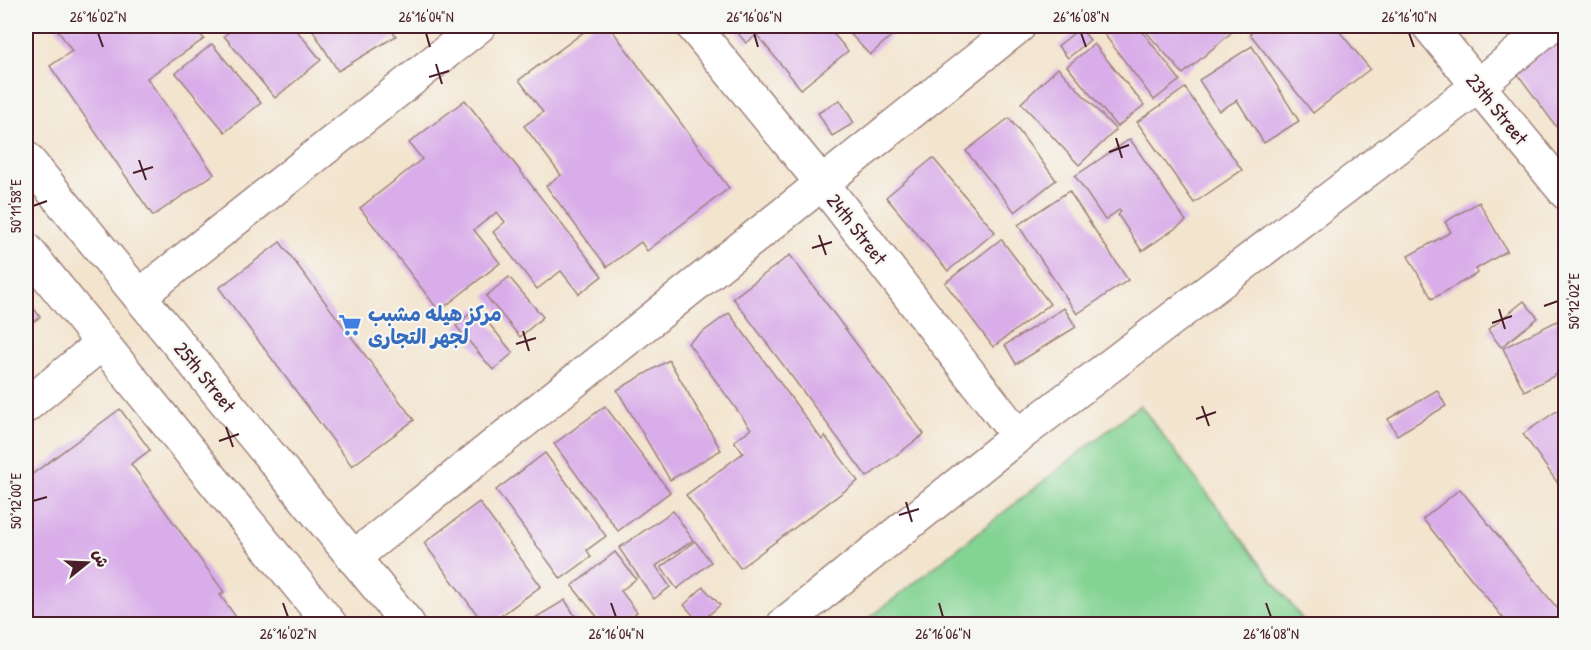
<svg xmlns="http://www.w3.org/2000/svg" width="1591" height="650" font-family="'Patrick Hand','Playpen Sans Arabic',sans-serif">
  <style>
    .green { fill: #83d393; stroke: #66795f; stroke-width: 1.5 }
    .building { fill: #d9ade9 }
    .lines { fill: none; stroke-linecap: round; stroke-linejoin: round }
    .minor-casing { stroke: #9e827c; stroke-width: 36 }
    .minor { stroke: #fff; stroke-width: 33 }
    .ticks { fill: none; stroke: #4a1f2b; stroke-width: 2 }
    .labels { text-anchor: middle; stroke-width: 4.5; stroke-linejoin: round; paint-order: stroke }
    .street-label { font-size: 20px; fill: #4a1f2b; stroke: #f6f6f2 }
    .shop-label { font-size: 20px; font-weight: bold; fill: #366cbe; stroke: #f6f6f2; text-anchor: start }
    .neatline { fill: none; stroke: #4a1f2b; stroke-width: 2 }
    .ticks-label { font-size: 15px; text-anchor: middle; fill: #4a1f2b }
  </style>
  <rect width="100%" height="100%" fill="#f6f6f2"/>
  <filter id="ink" filterUnits="userSpaceOnUse"><feTurbulence type="fractalNoise" baseFrequency=".0167" numOctaves="2"/><feDisplacementMap in="SourceGraphic" scale="12" xChannelSelector="R" yChannelSelector="G"/><feConvolveMatrix kernelMatrix="1 2 1 2 8 2 1 2 1" color-interpolation-filters="sRGB"/></filter>
  <filter id="wash" filterUnits="userSpaceOnUse"><feTurbulence type="fractalNoise" baseFrequency=".008" numOctaves="4" result="noise"/><feDisplacementMap in="SourceGraphic" scale="24" xChannelSelector="R" yChannelSelector="G"/><feGaussianBlur stdDeviation="1.35" result="paint"/><feColorMatrix in="noise" values="0 0 0 0 0 0 0 0 0 0 0 0 0 0 0 0 0 1.4 0 .05"/><feComposite in="paint" operator="in"/></filter>
  <g filter="url(#wash)">
    <rect width="100%" height="100%" fill="#f3e4ce"/>
    <!-- green -->
    <polygon class="green" points="1140,405 1306,624 862,624"/>
    <g id="blocks">
      <!-- building -->
      <g class="building">
        <polygon points="55,26 194,26 204,39 147,78 214,174 153,216 50,66 72,51"/>
        <polygon points="236,26 293,26 321,60 275,98 224,36"/>
        <polygon points="310,26 389,26 396,36 338,71"/>
        <polygon points="592,26 609,26 729,188 647,251 641,242 607,267 546,186 561,175 524,126 543,112 519,80"/>
        <polygon points="732,26 827,26 848,51 801,89 757,35 746,43"/>
        <polygon points="843,26 902,26 870,55"/>
        <polygon points="1098,26 1138,26 1180,80 1154,100"/>
        <polygon points="1141,26 1239,26 1183,74"/>
        <polygon points="1260,26 1335,26 1370,69 1313,113 1250,34"/>
        <polygon points="1080,28 1090,40 1068,58 1058,46"/>
        <polygon points="1566,32 1566,140 1514,69"/>
        <polygon points="212,44 261,103 225,132 176,73"/>
        <polygon points="1094,44 1144,105 1117,127 1067,66"/>
        <polygon points="1252,46 1299,121 1264,143 1237,100 1219,111 1199,80"/>
        <polygon points="1058,68 1116,130 1079,165 1021,103"/>
        <polygon points="1185,88 1242,170 1194,203 1137,122"/>
        <polygon points="465,100 602,276 579,294 561,271 537,289 493,232 505,222 497,212 474,230 500,263 439,311 360,208 422,159 409,143"/>
        <polygon points="840,100 854,123 832,136 818,113"/>
        <polygon points="1009,118 1056,180 1015,212 966,151"/>
        <polygon points="1130,139 1186,221 1142,251 1118,215 1121,212 1119,210 1105,220 1075,176"/>
        <polygon points="933,158 995,232 948,271 886,197"/>
        <polygon points="1069,191 1128,280 1077,314 1018,225"/>
        <polygon points="1479,202 1507,251 1476,269 1478,273 1432,299 1408,256 1451,232 1445,222"/>
        <polygon points="1001,239 1050,304 993,347 945,283"/>
        <polygon points="280,242 414,420 352,466 219,288"/>
        <polygon points="790,255 924,434 867,477 733,298"/>
        <polygon points="509,277 543,317 520,337 486,296"/>
        <polygon points="26,297 40,317 26,327"/>
        <polygon points="1524,301 1538,318 1501,347 1488,330"/>
        <polygon points="476,308 513,353 493,370 456,326"/>
        <polygon points="1064,308 1076,327 1016,364 1005,345"/>
        <polygon points="729,313 822,440 825,436 858,481 740,568 686,495 743,453 734,441 751,429 688,343"/>
        <polygon points="1561,319 1566,329 1566,370 1524,391 1503,348"/>
        <polygon points="669,360 721,450 670,480 617,390"/>
        <polygon points="1437,390 1446,406 1397,435 1388,419"/>
        <polygon points="605,406 670,492 618,531 554,444"/>
        <polygon points="1564,406 1566,409 1566,495 1523,434"/>
        <polygon points="120,409 150,450 131,464 224,592 220,595 241,624 26,624 26,479"/>
        <polygon points="545,453 606,536 587,550 591,557 561,579 496,490"/>
        <polygon points="1460,489 1566,619 1566,624 1508,624 1423,519"/>
        <polygon points="479,502 541,586 490,624 484,624 424,543"/>
        <polygon points="673,511 693,540 656,566 670,587 654,599 619,548"/>
        <polygon points="695,541 711,562 677,589 661,567"/>
        <polygon points="615,552 636,579 621,591 637,612 622,624 603,624 572,586"/>
        <polygon points="703,587 720,605 700,623 684,605"/>
        <polygon points="565,600 580,624 525,624"/>
      </g>
    </g>
  </g>
  <g filter="url(#ink)">
    <use href="#blocks" fill-opacity="0" stroke="#9e827c" stroke-width="1.5"/>
    <g class="lines">
      <!-- minor casing -->
      <g class="minor-casing">
        <g id="minor">
          <polyline points="693,26 822,183 1018,436"/>
          <polyline points="1429,26 1566,193"/>
          <polyline points="26,158 408,624"/>
          <polyline points="26,249 330,624"/>
          <polyline points="139,296 479,26"/>
          <polyline points="26,406 102,343"/>
          <polyline points="353,558 1019,26"/>
          <polyline points="784,624 1018,436 1478,86 1550,26"/>
        </g>
      </g>
      <!-- minor -->
      <use href="#minor" class="minor"/>
    </g>
  </g>
  <!-- ticks -->
  <path class="ticks" d="M 98,33 L 103,47M 426,33 L 430,47M 754,33 L 758,47M 1081,33 L 1086,47M 1409,33 L 1414,47M 436,64 L 442,84M 429,77 L 449,71M 1116,138 L 1122,158M 1109,152 L 1129,145M 139,160 L 146,180M 133,173 L 153,167M 33,206 L 47,201M 819,235 L 826,255M 812,248 L 832,242M 1544,306 L 1558,301M 1499,309 L 1505,329M 1492,323 L 1512,316M 523,331 L 529,351M 516,344 L 536,338M 1202,406 L 1209,426M 1196,419 L 1216,412M 226,427 L 233,447M 219,441 L 239,434M 33,501 L 47,497M 906,502 L 912,522M 899,515 L 919,509M 283,603 L 288,617M 611,603 L 616,617M 939,603 L 943,617M 1266,603 L 1271,617"/>
  <!-- icons -->
  <defs>
    <g id="supermarket-bare" transform="scale(1.8)"><path d="M-6-5.5h2.5l.6 2H6L4.5 2H-2.5L-4.4-4H-6ZM-1.5 3.2a1.3 1.3 0 1 0 .1 0ZM3 3.2a1.3 1.3 0 1 0 .1 0Z" fill="#3f7fe0" stroke="#f6f6f2" stroke-width="2.5" paint-order="stroke"/></g>
  </defs>
  <g fill-rule="evenodd">
    <use href="#supermarket-bare" x="350" y="325"/>
  </g>
  <g class="labels">
    <!-- street labels -->
    <g class="street-label">
      <text transform="translate(1497 109) rotate(51)" y="7">23th Street</text>
      <text transform="translate(857 229) rotate(52)" y="7">24th Street</text>
      <text transform="translate(205 377) rotate(51)" y="7">25th Street</text>
    </g>
    <!-- shop labels -->
    <g class="shop-label">
      <text x="368" y="321">مركز هيله مشبب<tspan x="368" dy="23">لجهر التجارى</tspan></text>
    </g>
  </g>
  <!-- margin -->
  <rect width="1591" height="650" fill="none" stroke="#f6f6f2" stroke-width="66"/>
  <!-- north arrow -->
  <g transform="translate(87 563) rotate(72)" stroke="#f6f6f2" stroke-width="4.5" paint-order="stroke">
  <path d="M0-4.5L10 22L0 15L-10 22Z" fill="#4a1f2b"/>
  <text y="-9" font-size="16" font-weight="bold" text-anchor="middle" fill="#4a1f2b">ش</text>
  </g>
  <rect x="33" y="33" width="1525" height="584" class="neatline"/>
  <g class="ticks-label">
    <text x="98" y="22">26°16'02"N</text>
    <text x="426" y="22">26°16'04"N</text>
    <text x="754" y="22">26°16'06"N</text>
    <text x="1081" y="22">26°16'08"N</text>
    <text x="1409" y="22">26°16'10"N</text>
    <text transform="translate(16 206) rotate(-90)" y="5">50°11'58"E</text>
    <text transform="translate(1574 301) rotate(-90)" y="5">50°12'02"E</text>
    <text transform="translate(16 501) rotate(-90)" y="5">50°12'00"E</text>
    <text x="288" y="639">26°16'02"N</text>
    <text x="616" y="639">26°16'04"N</text>
    <text x="943" y="639">26°16'06"N</text>
    <text x="1271" y="639">26°16'08"N</text>
  </g>
</svg>
